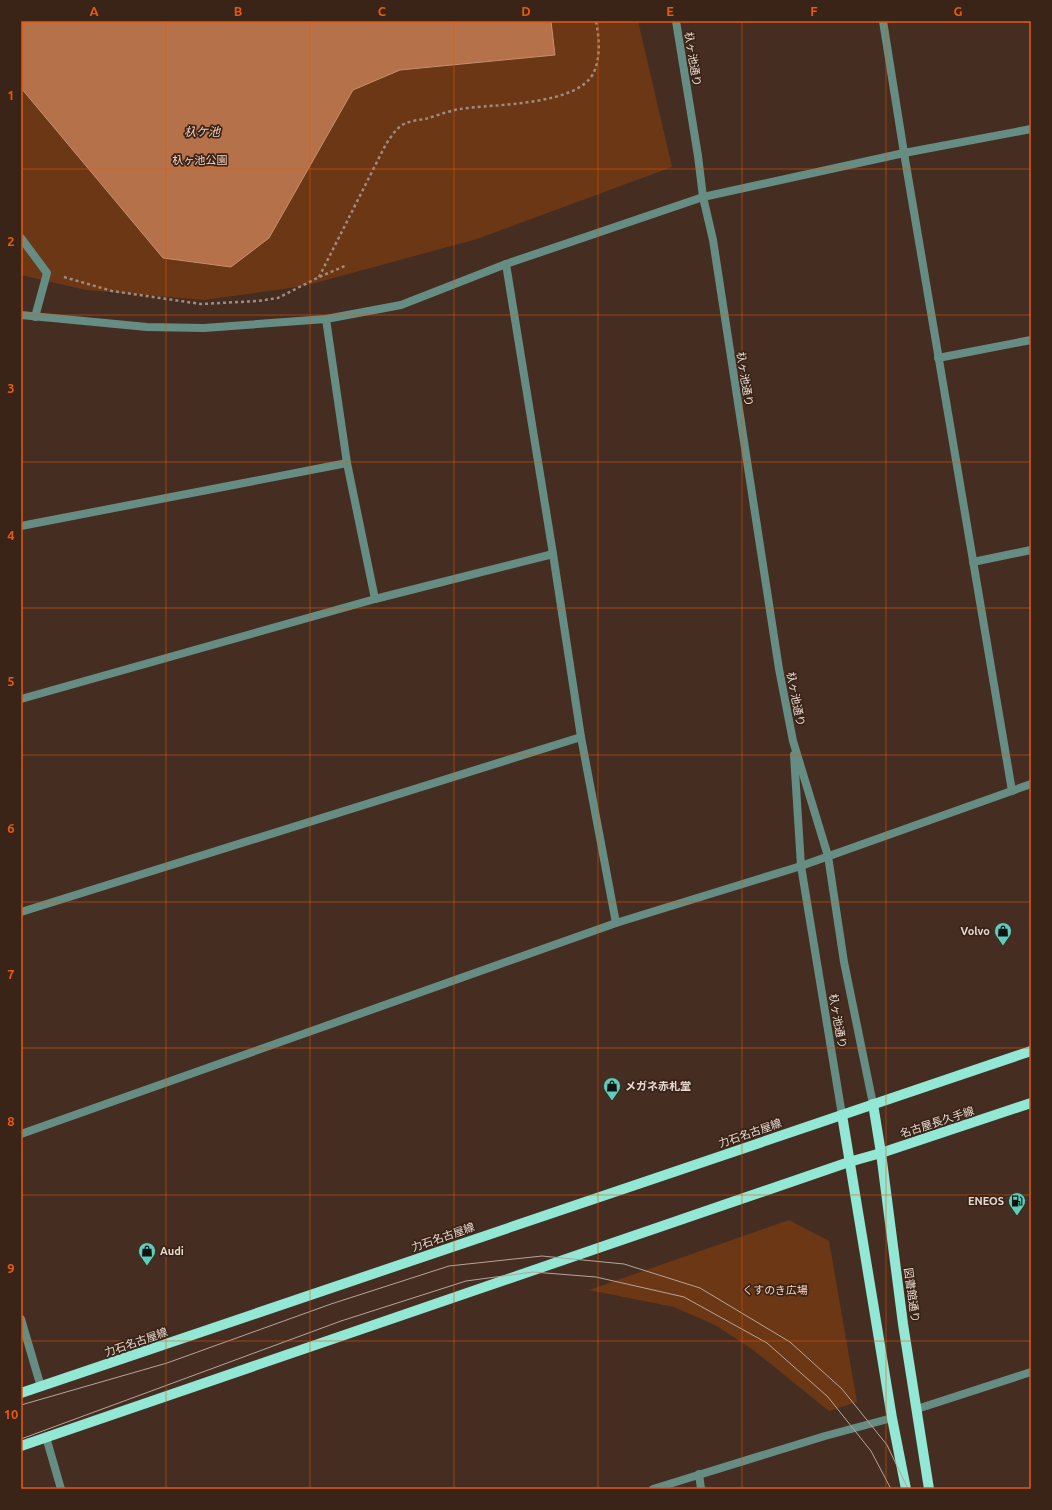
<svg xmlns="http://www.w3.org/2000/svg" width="1052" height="1510" font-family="Ubuntu,'Noto Sans JP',sans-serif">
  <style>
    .green { fill: #6c3715 }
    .water { fill: #b57149; stroke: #c49072 }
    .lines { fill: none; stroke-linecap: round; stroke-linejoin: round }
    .path { stroke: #9e8b81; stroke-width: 2.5; stroke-dasharray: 3 3; stroke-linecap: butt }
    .service { stroke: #668d84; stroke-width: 8 }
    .minor { stroke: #668d84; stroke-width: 8 }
    .tertiary { stroke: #668d84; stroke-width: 8 }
    .primary { stroke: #92e7d5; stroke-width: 10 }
    .tram { stroke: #b6a49b; stroke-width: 1 }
    .grid { fill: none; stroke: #e8590c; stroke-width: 1; stroke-opacity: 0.55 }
    .labels { text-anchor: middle; stroke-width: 3.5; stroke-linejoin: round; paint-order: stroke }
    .street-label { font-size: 11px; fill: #e7d8d0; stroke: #3a2418 }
    .park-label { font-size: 11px; fill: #fcd4bf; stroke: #3a2418 }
    .poi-label { font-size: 11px; font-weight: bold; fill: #e7d8d0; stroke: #3a2418; text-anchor: end }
    .water-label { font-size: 12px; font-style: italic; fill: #f5ceb9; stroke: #3a2418 }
    .neatline { fill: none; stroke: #e8590c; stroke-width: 1.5 }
    .grid-label { font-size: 13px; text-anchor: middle; font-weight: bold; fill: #e8590c }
  </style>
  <rect width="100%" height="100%" fill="#452e21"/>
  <!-- green -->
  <g class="green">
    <polygon points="21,21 638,21 672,167 477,239 304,286 204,300 86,290 21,275"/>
    <polygon points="789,1220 829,1241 857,1402 829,1411 752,1349 715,1325 674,1307 589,1290"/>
  </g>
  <!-- water -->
  <polygon class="water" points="21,21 551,21 555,55 400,70 353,90 269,238 231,267 163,258 21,88"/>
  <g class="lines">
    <!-- path -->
    <g class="path">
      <polyline points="64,277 112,291 201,304 258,301 278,298 319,277 345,266"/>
      <path d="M 319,277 L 386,144 C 391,137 396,128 404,124 C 410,121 418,120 425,119 C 436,116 448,111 460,109 C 492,104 579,106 594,72 C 601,55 599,38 596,21"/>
    </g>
    <!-- service -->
    <polyline class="service" points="21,238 47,273 35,317"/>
    <!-- minor -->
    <g class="minor">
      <polyline points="883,21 904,153 1012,791"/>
      <polyline points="904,153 1031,129"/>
      <polyline points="506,264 553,554 581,737 616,923"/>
      <polyline points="21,315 147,327 204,328 326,319 401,305 506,264 703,197"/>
      <polyline points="326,319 347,463 375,599"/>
      <polyline points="938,358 1031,340"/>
      <polyline points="21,526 347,463"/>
      <polyline points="973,562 1031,550"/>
      <polyline points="21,699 375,599 553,554"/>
      <polyline points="21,912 581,737"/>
      <polyline points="21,1134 616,923 801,866 1031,784"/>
      <polyline points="21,1319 41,1387"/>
      <polyline points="917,1409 1031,1372"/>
      <polyline points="46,1437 61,1489"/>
      <polyline points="699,1474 701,1489"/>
      <polyline points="653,1489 825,1436 892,1418"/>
    </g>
    <!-- tertiary -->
    <g class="tertiary">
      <polyline points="676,21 698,156 703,197 713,240 779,669 793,741 828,856 844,962 873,1104"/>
      <polyline points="703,197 904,153"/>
      <polyline points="794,755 801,866 842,1115"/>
    </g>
    <!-- primary -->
    <g class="primary">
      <polyline points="873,1104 881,1153 903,1324 929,1489"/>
      <polyline points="842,1115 892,1418 906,1489"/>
      <polyline points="21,1393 1031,1051"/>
      <polyline points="21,1446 849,1162 881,1153 1031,1103"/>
    </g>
    <!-- tram -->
    <g class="tram">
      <polyline points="21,1405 167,1363 331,1304 449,1266 542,1256 624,1264 700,1288 790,1342 842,1389 887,1445 908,1489"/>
      <polyline points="21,1439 341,1321 466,1281 533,1272 596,1277 684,1297 767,1343 828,1397 871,1451 891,1489"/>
    </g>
  </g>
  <!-- grid -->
  <path class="grid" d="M 166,21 L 166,1489M 310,21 L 310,1489M 454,21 L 454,1489M 598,21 L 598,1489M 742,21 L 742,1489M 886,21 L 886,1489M 21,169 L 1031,169M 21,315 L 1031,315M 21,462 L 1031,462M 21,608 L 1031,608M 21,755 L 1031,755M 21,902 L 1031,902M 21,1048 L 1031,1048M 21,1195 L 1031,1195M 21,1341 L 1031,1341"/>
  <!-- icons -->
  <defs>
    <g id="shop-pin" transform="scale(0.9)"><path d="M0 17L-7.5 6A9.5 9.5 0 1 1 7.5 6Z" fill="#5dceb9" stroke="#3a2418"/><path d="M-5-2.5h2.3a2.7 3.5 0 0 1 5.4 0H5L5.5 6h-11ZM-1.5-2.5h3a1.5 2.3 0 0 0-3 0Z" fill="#111"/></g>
    <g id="fuel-pin" transform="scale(0.9)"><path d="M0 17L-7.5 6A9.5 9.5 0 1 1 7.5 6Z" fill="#5dceb9" stroke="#3a2418"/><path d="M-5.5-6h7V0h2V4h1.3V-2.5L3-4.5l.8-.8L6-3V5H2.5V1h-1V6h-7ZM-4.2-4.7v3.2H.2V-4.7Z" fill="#111"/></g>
  </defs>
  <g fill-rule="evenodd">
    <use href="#shop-pin" x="1003" y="931"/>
    <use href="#shop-pin" x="612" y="1086"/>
    <use href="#fuel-pin" x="1017" y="1201"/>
    <use href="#shop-pin" x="147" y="1251"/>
  </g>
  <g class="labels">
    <!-- street labels -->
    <g class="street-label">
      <text transform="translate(693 59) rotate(81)" y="4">杁ヶ池通り</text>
      <text transform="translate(745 379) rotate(81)" y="4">杁ヶ池通り</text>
      <text transform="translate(796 699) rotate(79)" y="4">杁ヶ池通り</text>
      <text transform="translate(838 1021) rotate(80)" y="4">杁ヶ池通り</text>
      <text transform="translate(937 1122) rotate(-18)" y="4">名古屋長久手線</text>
      <text transform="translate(750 1133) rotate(-19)" y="4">力石名古屋線</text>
      <text transform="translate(443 1237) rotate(-19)" y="4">力石名古屋線</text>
      <text transform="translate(912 1295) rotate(82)" y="4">図書館通り</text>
      <text transform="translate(136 1342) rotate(-19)" y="4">力石名古屋線</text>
    </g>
    <!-- park labels -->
    <g class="park-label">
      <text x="200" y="164">杁ヶ池公園</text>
      <text x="775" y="1294">くすのき広場</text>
    </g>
    <!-- poi labels -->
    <g class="poi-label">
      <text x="990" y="935">Volvo</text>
      <text x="625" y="1090" text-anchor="start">メガネ赤札堂</text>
      <text x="1004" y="1205">ENEOS</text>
      <text x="160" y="1255" text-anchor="start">Audi</text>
    </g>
    <!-- water labels -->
    <g class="water-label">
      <text x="202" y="136">杁ケ池</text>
    </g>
  </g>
  <!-- border -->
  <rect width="1052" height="1510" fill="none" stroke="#3a2418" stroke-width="44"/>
  <rect x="22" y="22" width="1008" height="1466" class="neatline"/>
  <g class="grid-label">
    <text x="94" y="16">A</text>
    <text x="238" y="16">B</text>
    <text x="382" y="16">C</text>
    <text x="526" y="16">D</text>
    <text x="670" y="16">E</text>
    <text x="814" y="16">F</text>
    <text x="958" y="16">G</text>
    <text x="11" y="100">1</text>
    <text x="11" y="246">2</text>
    <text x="11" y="393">3</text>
    <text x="11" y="540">4</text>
    <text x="11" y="686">5</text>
    <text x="11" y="833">6</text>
    <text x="11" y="979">7</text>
    <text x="11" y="1126">8</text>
    <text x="11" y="1273">9</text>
    <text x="11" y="1419">10</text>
  </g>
</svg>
